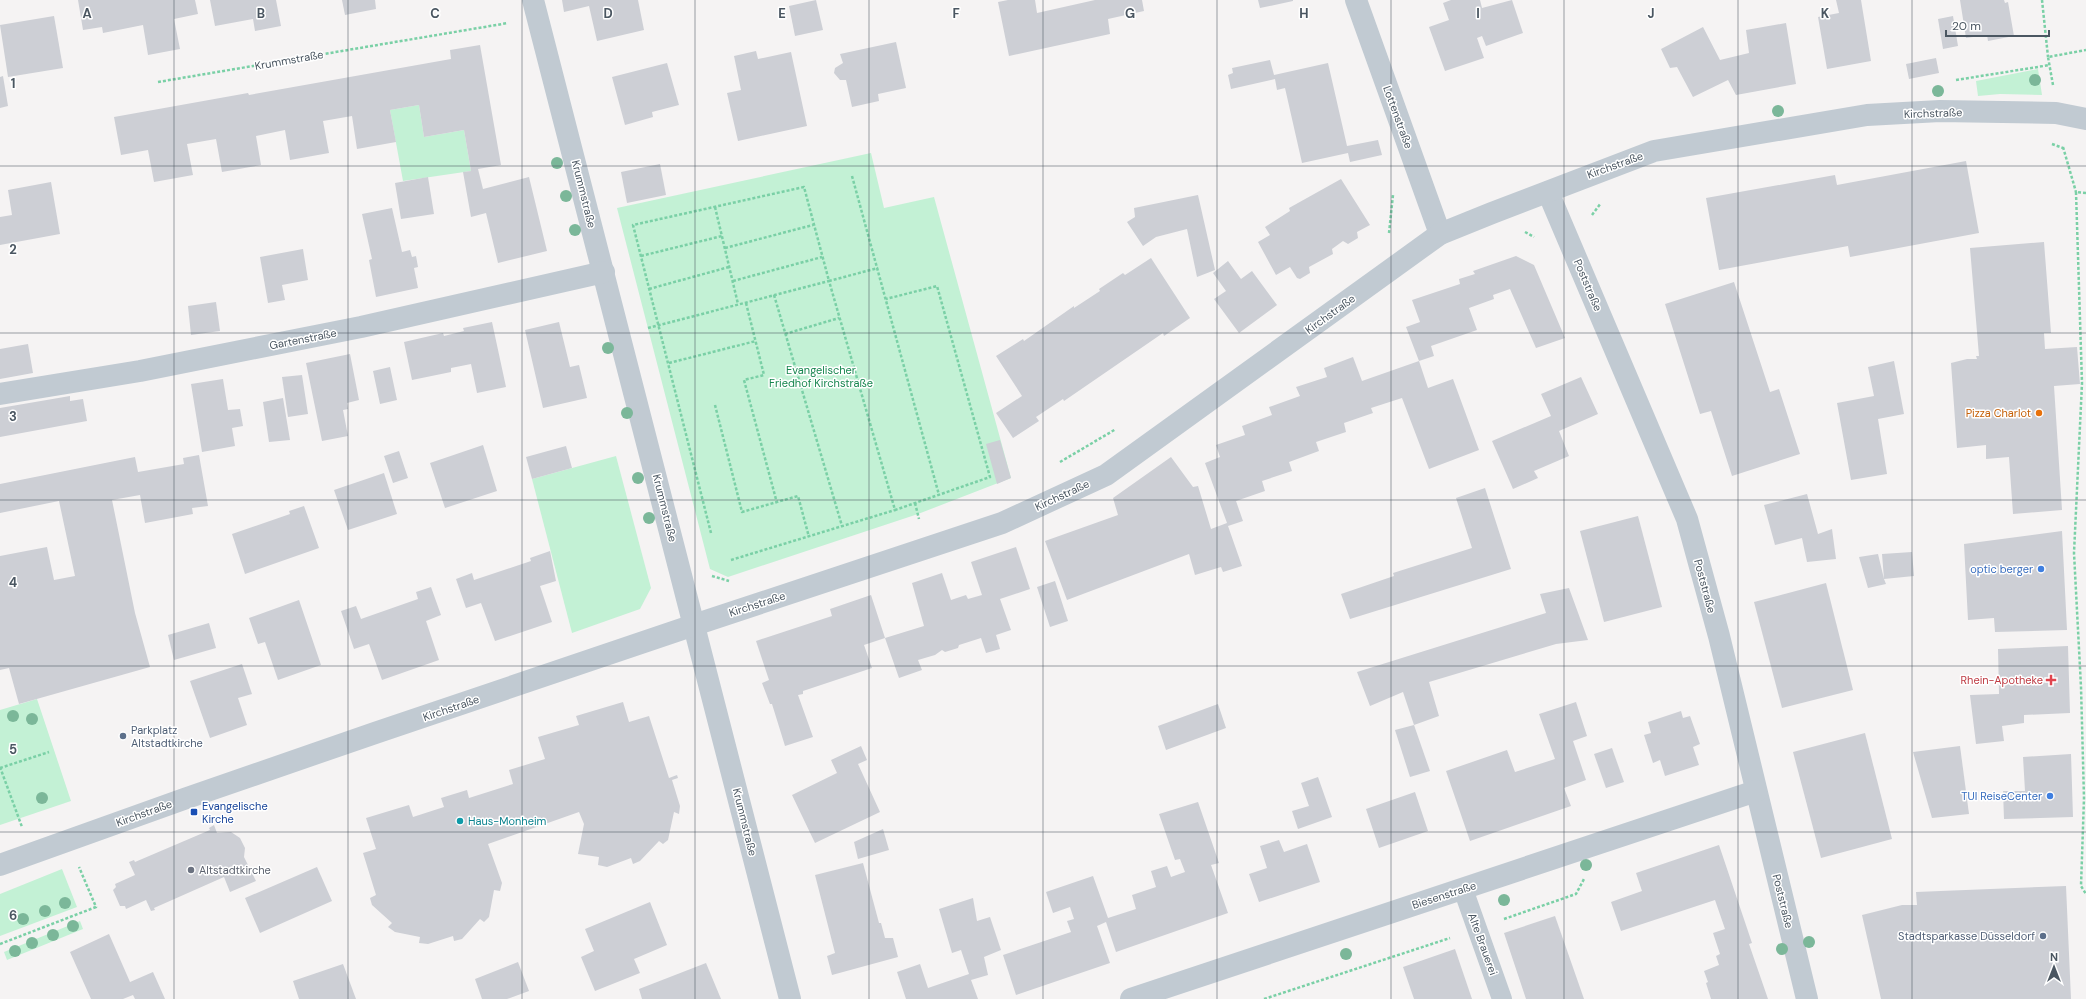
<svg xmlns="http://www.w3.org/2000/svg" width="2086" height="999" font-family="'DM Sans',sans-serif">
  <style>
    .green { fill: #c3f1d5 }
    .building { fill: #cdcfd5 }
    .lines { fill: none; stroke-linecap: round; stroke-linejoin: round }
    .path { stroke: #7ad0a6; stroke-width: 2.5; stroke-dasharray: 3 2; stroke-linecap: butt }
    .service { stroke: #c1cad2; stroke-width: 20 }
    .minor { stroke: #c1cad2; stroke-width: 22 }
    .tree { fill: #7bb799 }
    .grid { fill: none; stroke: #4a5661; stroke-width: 1; stroke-opacity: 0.55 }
    .food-dot { fill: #e8710a; stroke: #fff; stroke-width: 1.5 }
    .shop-dot { fill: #3f7fe0; stroke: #fff; stroke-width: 1.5 }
    .health-dot { fill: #e0444e; stroke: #fff; stroke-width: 1.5 }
    .service-dot { fill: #5c6f8a; stroke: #fff; stroke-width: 1.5 }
    .transit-dot { fill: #1a4fb4; stroke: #fff; stroke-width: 1.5 }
    .culture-dot { fill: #0f9aa8; stroke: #fff; stroke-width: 1.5 }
    .worship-dot { fill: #6b7280; stroke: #fff; stroke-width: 1.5 }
    .labels { text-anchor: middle; stroke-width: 3; stroke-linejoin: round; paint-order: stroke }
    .street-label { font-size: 11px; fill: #4a5661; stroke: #fff }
    .park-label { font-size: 11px; fill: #17864f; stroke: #fff }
    .food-label { font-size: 11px; fill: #c56008; stroke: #fff; text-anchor: end }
    .shop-label { font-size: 11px; fill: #366cbe; stroke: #fff; text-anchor: end }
    .health-label { font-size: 11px; fill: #be3a42; stroke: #fff; text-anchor: end }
    .service-label { font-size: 11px; fill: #4e5e75; stroke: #fff; text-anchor: start }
    .transit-label { font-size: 11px; fill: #164399; stroke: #fff; text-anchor: start }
    .culture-label { font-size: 11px; fill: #0d838f; stroke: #fff; text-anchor: start }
    .worship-label { font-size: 11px; fill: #5b616d; stroke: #fff; text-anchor: start }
    .grid-label { font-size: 13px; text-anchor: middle; font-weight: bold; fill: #4a5661; stroke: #fff; stroke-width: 3; stroke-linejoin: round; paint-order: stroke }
  </style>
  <rect width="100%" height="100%" fill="#f5f3f3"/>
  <!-- green -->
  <g class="green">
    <polygon points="2038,69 2042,95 2000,94 1978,96 1976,81"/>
    <polygon points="419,105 424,137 464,130 471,171 403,181 390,110"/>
    <polygon points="871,153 884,208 934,197 1011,478 918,514 728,577 710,569 617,208"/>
    <polygon points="616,456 651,588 640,609 572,633 532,479"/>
    <polygon points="37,699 71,801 0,825 0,710"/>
    <polygon points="62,869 77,907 0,936 0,894"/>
    <polygon points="80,921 83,929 7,960 4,952"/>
  </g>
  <!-- building -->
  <g class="building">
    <polygon points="78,0 195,0 198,14 174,19 180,49 148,55 143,25 103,33 102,27 83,30"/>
    <polygon points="210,0 276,0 281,26 255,31 253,19 215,26"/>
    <polygon points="342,0 375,0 376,9 345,15"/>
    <polygon points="562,0 638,0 644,30 597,41 589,6 564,12"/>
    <polygon points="816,0 823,30 795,36 789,6"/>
    <polygon points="1008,0 1035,0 1037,13 1095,0 1142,0 1144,11 1108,19 1110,34 1009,56 998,2"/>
    <polygon points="1258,0 1293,0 1293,1 1260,8"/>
    <polygon points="1451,0 1480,0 1482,8 1512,0 1523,33 1486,46 1482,36 1477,38 1484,58 1445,71 1429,27 1449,20 1443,3"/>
    <polygon points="1836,0 1861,0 1871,61 1827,69 1818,17 1839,13"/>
    <polygon points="1960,0 2004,0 2005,3 2008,2 2014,36 1988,41 1987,35 1966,38"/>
    <polygon points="54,16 63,68 8,77 0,25"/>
    <polygon points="1953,16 1958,46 1943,49 1938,19"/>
    <polygon points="1786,23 1796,84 1736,95 1728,80 1693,97 1677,67 1670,68 1661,49 1703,27 1720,60 1749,53 1746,30"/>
    <polygon points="896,42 906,88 878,94 879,101 852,107 846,80 840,80 834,73 835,68 843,63 840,54"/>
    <polygon points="480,45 501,165 478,169 483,189 529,177 547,251 498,263 486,213 471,217 463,172 471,171 464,130 424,137 419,105 390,110 396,142 357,149 352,116 323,121 329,153 290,160 285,130 256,136 261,165 222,172 216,139 187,144 193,175 154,182 148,150 121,155 114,117 248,93 249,95 451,59 450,50"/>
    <polygon points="756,51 758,59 791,52 807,126 738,141 727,93 741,90 734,56"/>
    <polygon points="1936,58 1939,73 1909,79 1906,64"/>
    <polygon points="1270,60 1274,75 1328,63 1347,146 1378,140 1382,155 1350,162 1348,153 1302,163 1285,88 1277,90 1275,79 1231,89 1228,75 1233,73 1232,68"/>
    <polygon points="667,63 679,105 652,112 653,117 625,125 612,77"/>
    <polygon points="3,76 8,106 0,108 0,77"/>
    <polygon points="1966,161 1979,233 1850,257 1848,246 1719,270 1706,198 1835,175 1837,185"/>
    <polygon points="660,164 666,195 627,203 621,172"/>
    <polygon points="428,177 434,214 401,219 395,183"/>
    <polygon points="1341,179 1370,225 1357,232 1358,238 1348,244 1343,241 1332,249 1333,254 1309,267 1310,273 1300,279 1297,278 1290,267 1276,275 1258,242 1270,235 1265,227 1290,211 1289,208"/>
    <polygon points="51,182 60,234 0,245 0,217 12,215 8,190"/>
    <polygon points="1198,195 1215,270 1197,277 1187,229 1156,237 1143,246 1127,222 1135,217 1134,208"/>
    <polygon points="392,208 402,252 410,250 412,257 416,256 418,267 414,268 418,288 376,297 369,260 372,259 362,214"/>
    <polygon points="2044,242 2051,333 2044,333 2045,349 2077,347 2080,384 2054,386 2062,510 2013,514 2009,457 1986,459 1986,445 1957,448 1951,363 1967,359 1977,359 1976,356 1979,356 1970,248"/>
    <polygon points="303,249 308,280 282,285 285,300 268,303 260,257"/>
    <polygon points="1516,256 1534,265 1565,338 1536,348 1510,289 1493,295 1494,299 1469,308 1477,330 1431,346 1434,356 1419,361 1428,388 1453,379 1479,450 1429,469 1402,398 1371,408 1373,413 1344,423 1346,432 1316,442 1319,451 1289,462 1292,471 1262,481 1265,491 1236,501 1243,521 1228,526 1242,566 1223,572 1221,567 1195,575 1189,554 1067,600 1045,541 1118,515 1113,498 1171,457 1193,487 1198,486 1211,529 1227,523 1205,463 1220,457 1216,445 1245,435 1242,426 1272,415 1269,407 1300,396 1296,387 1327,377 1324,368 1353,357 1362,381 1419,361 1406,327 1420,322 1412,300 1460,284 1459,279 1475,274 1473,271"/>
    <polygon points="1151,258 1190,318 1164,336 1163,333 1064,401 1063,399 1036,417 1039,421 1013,438 996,413 1022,396 996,356 1023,339 1024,341 1074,306 1074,308 1100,291 1099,289 1123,273 1125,275"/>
    <polygon points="1228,261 1241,279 1252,271 1277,305 1239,333 1214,299 1226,291 1213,273"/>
    <polygon points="1734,282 1770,392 1779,389 1800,454 1732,476 1711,411 1700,414 1665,304"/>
    <polygon points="216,302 220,331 191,335 188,306"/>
    <polygon points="492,322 506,387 477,393 471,364 451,368 451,372 412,380 404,342 443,333 444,336 464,331 463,328"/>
    <polygon points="559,322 570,367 579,365 587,398 543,408 525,330"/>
    <polygon points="28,344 33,373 0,379 0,349"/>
    <polygon points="350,354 359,400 347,403 348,409 343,410 348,436 322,441 306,363"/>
    <polygon points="1894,361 1904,414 1878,419 1887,474 1851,480 1837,403 1874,396 1868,367"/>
    <polygon points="390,367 397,400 380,404 373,371"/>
    <polygon points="302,375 308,414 288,417 282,377"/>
    <polygon points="1581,377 1598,414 1559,431 1569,456 1534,471 1538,478 1513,489 1492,441 1551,416 1541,394"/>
    <polygon points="223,379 228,410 240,409 243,426 232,428 235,446 202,452 191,384"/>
    <polygon points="70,396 70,401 83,399 87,421 0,437 0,408"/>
    <polygon points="283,398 290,440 269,442 263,402"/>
    <polygon points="1000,440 1011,478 997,484 986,444"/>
    <polygon points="483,445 497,491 445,508 430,463"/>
    <polygon points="566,446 572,468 532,479 526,457"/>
    <polygon points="399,451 408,478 393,483 384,456"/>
    <polygon points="199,455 208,506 192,508 193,514 145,523 140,495 112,500 135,613 150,667 19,704 9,668 0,670 0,556 47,547 54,580 75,576 59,501 0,513 0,484 135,457 138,472 184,464 183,458"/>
    <polygon points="384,473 397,514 348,530 334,490"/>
    <polygon points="1485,488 1511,569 1350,619 1341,594 1394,576 1393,573 1472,548 1456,498"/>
    <polygon points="1807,494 1818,534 1832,529 1836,559 1807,562 1802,538 1775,545 1764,505"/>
    <polygon points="304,506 319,548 245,574 232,534 290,514 289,511"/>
    <polygon points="1638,516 1662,607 1604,622 1580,531"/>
    <polygon points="2062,531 2067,630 1995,632 1994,618 1968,620 1964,544"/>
    <polygon points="1016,547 1030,589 1000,599 1011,630 996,635 1000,649 986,653 981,638 959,645 958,648 945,652 942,650 935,655 918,660 922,670 899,678 885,638 924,626 912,583 942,573 951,600 966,595 968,599 982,595 971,562"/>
    <polygon points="550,551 556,581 540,586 552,622 495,641 481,603 466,608 456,579 472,573 474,580 531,561 530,558"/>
    <polygon points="1912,552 1914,576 1884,579 1886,584 1868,588 1859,557 1878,554 1884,579 1882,554"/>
    <polygon points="1055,581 1068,621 1050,627 1037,587"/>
    <polygon points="1826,583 1853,690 1782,708 1754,602"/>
    <polygon points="431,587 441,615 426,621 439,660 382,680 369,644 354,649 341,611 356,606 361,619 418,599 416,592"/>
    <polygon points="1569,588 1588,640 1556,644 1429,682 1439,716 1414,725 1403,692 1370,706 1357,672 1546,613 1540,594"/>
    <polygon points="871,595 885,638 864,645 872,668 803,691 803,694 798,695 813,737 785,746 772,704 770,704 762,683 769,680 756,641 832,616 830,609"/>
    <polygon points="299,600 321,665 278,680 265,642 258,644 249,618"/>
    <polygon points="209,623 216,648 174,660 168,635"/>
    <polygon points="2068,646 2070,713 2024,715 2024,723 2002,726 2004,741 1976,744 1970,695 1999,694 1998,649"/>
    <polygon points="242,664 252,694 238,698 247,725 210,738 190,681"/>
    <polygon points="623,702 629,722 649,716 669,778 677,775 678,778 672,780 680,806 679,814 674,812 668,840 663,844 659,841 640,861 633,864 631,858 607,867 598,865 599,857 578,854 584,824 579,812 488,844 502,883 500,891 494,890 489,917 484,922 480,919 462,939 454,941 453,936 428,944 419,943 420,937 395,932 388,927 392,923 372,905 370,898 376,895 363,853 376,849 366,818 409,805 413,817 444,807 441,798 467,790 469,798 513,784 509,770 545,759 538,737 579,725 576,716"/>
    <polygon points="1576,702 1587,736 1573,741 1586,780 1564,788 1571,806 1470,841 1446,771 1507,750 1515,772 1555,759 1539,714"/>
    <polygon points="1218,704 1226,728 1166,750 1158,726"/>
    <polygon points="1681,711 1683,718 1690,716 1700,744 1693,747 1699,765 1665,776 1660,760 1653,763 1644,735 1651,733 1648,722"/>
    <polygon points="1414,725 1430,771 1410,777 1395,730"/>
    <polygon points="1865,733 1892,839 1821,858 1793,752"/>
    <polygon points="861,746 867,760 858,764 880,812 815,843 792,795 837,773 831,760"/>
    <polygon points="1960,746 1969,814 1932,818 1913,752"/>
    <polygon points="1612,748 1624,782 1606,788 1594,754"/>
    <polygon points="2071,754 2073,817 2004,819 2003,791 2025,791 2023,757"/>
    <polygon points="1318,777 1332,817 1298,829 1292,811 1309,806 1301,783"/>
    <polygon points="1415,792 1428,831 1379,848 1366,809"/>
    <polygon points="1198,802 1219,863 1211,865 1228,913 1116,952 1106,922 1097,926 1110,963 1016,995 1003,955 1071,932 1067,921 1074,919 1070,907 1053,913 1046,892 1093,876 1108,918 1136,909 1132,895 1156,887 1151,871 1167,866 1171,877 1185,872 1180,859 1175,860 1159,814"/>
    <polygon points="214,825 217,833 231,832 240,838 245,848 244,857 256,881 230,892 224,877 154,908 155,910 151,911 146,900 126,909 125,906 120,906 113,890 116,887 115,884 135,875 129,862 134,860 135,862 210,830 209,828"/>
    <polygon points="883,829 889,850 858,859 854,842"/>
    <polygon points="1279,840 1284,852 1307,844 1320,882 1259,902 1249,874 1267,868 1260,846"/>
    <polygon points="1719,845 1752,943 1749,944 1768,999 1711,999 1706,983 1708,982 1704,971 1719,965 1716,956 1720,954 1713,933 1725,929 1715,900 1621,931 1611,902 1642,891 1636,873"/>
    <polygon points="863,863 879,923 881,923 885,938 893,938 898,957 832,975 827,956 835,953 815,875"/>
    <polygon points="317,867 332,901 260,933 245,898"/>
    <polygon points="2066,886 2071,999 1881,999 1862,915 1902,905 1917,905 1916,892"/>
    <polygon points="973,898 977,921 990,917 1001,950 984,957 988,975 971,980 978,999 906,999 897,972 920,964 928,988 969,974 961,950 952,953 939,909"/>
    <polygon points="650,902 667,945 634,959 640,973 595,991 581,957 594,951 585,929"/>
    <polygon points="1555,916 1584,999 1526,999 1504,933"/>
    <polygon points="109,934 130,982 153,972 165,999 135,999 133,995 123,999 91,999 70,952"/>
    <polygon points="1455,949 1472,999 1414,999 1403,967"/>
    <polygon points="518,962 529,991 507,999 482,999 475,979"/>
    <polygon points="706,963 721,999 642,999 639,989"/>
    <polygon points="343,964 356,999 299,999 293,981"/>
  </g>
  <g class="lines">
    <!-- path -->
    <g class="path">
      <polyline points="2042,0 2048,57"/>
      <polyline points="1956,80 2050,65"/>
      <polyline points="158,82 508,23"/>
      <polyline points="2053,85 2048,57 2086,50"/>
      <polyline points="2052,144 2063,148"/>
      <polyline points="2063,147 2076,192"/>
      <polyline points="852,176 939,495"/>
      <polyline points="2086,193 2076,192 2082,383 2074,553 2081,687 2084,798 2081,886 2086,894"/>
      <polyline points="715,207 738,304"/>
      <polyline points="1592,215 1601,203"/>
      <polyline points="1525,232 1534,237"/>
      <polyline points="1389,233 1393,195"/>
      <polyline points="725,248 813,225"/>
      <polyline points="641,256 722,236"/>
      <polyline points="733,281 822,257"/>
      <polyline points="649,289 729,267"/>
      <polyline points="774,295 842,526"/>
      <polyline points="746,303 764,375 744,380 777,503"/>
      <polyline points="648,328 829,281 895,510 990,477 937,286 886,299"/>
      <polyline points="785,334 839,318"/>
      <polyline points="669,363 756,341"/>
      <polyline points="715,405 742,512 798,496 809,537"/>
      <polyline points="1060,462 1116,429"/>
      <polyline points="915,503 919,519"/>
      <polyline points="711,533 633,225 804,187 829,281 878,268"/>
      <polyline points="731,560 895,510"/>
      <polyline points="712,576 729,581"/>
      <polyline points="0,767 22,827"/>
      <polyline points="0,768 49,752"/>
      <polyline points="1504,919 1576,894 1584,879"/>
      <polyline points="0,944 96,907 79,867"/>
      <polyline points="1264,999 1450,938"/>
    </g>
    <!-- service -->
    <polyline class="service" points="1463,889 1502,999"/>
    <!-- minor -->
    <g class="minor">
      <polyline points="533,0 790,999"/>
      <polyline points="1356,0 1440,234"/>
      <polyline points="1548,192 1687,519 1719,636 1807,999"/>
      <polyline points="0,394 140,371 361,327 604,272"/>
      <polyline points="0,865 184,799 375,733 694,625 1002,523 1106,475 1440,234 1492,213 1654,151 1867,115 1940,111 2056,113 2086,119"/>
      <polyline points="1131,999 1756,791"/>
    </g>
  </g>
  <!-- trees -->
  <g class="tree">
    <circle cx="2035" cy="80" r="6"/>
    <circle cx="1938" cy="91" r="6"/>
    <circle cx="1778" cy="111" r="6"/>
    <circle cx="557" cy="163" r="6"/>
    <circle cx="566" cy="196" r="6"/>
    <circle cx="575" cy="230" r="6"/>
    <circle cx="608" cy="348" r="6"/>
    <circle cx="627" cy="413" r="6"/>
    <circle cx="638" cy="478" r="6"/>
    <circle cx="649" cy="518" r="6"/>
    <circle cx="13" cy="716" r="6"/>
    <circle cx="32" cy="719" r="6"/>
    <circle cx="42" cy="798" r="6"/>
    <circle cx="1586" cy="865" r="6"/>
    <circle cx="1504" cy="900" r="6"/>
    <circle cx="65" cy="903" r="6"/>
    <circle cx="45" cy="911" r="6"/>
    <circle cx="23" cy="919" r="6"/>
    <circle cx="73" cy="926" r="6"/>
    <circle cx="53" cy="935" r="6"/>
    <circle cx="1809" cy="942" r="6"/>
    <circle cx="32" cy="943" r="6"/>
    <circle cx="1782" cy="949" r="6"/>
    <circle cx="15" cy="951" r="6"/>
    <circle cx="1346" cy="954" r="6"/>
  </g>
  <!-- grid -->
  <path class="grid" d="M 174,0 L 174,999M 348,0 L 348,999M 522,0 L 522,999M 695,0 L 695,999M 869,0 L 869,999M 1043,0 L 1043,999M 1217,0 L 1217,999M 1391,0 L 1391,999M 1564,0 L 1564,999M 1738,0 L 1738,999M 1912,0 L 1912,999M 0,166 L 2086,166M 0,333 L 2086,333M 0,500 L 2086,500M 0,666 L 2086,666M 0,832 L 2086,832"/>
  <!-- markers -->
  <circle class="food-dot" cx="2039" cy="413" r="4"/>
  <g class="shop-dot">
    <circle cx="2041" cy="569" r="4"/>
    <circle cx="2050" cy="796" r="4"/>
  </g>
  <path class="health-dot" d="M2049 674h4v4h4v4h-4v4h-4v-4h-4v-4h4z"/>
  <g class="service-dot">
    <circle cx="123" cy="736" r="4"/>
    <circle cx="2043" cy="936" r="4"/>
  </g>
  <rect class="transit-dot" x="190" y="808" width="8" height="8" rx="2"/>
  <circle class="culture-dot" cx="460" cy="821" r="4"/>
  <circle class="worship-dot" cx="191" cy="870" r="4"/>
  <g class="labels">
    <!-- street labels -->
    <g class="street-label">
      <text transform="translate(289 60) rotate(-10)" y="4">Krummstraße</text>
      <text transform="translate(1933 113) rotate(-2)" y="4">Kirchstraße</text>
      <text transform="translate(1398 117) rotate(70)" y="4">Lottenstraße</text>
      <text transform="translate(1615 165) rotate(-20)" y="4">Kirchstraße</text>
      <text transform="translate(584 194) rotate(76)" y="4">Krummstraße</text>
      <text transform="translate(1588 285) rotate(67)" y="4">Poststraße</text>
      <text transform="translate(1330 314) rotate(-36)" y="4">Kirchstraße</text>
      <text transform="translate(303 339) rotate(-11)" y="4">Gartenstraße</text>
      <text transform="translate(1062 495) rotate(-25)" y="4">Kirchstraße</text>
      <text transform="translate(665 508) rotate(76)" y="4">Krummstraße</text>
      <text transform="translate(1705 586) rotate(75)" y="4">Poststraße</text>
      <text transform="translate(757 604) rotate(-18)" y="4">Kirchstraße</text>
      <text transform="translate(451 708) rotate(-19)" y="4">Kirchstraße</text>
      <text transform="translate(144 813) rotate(-20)" y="4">Kirchstraße</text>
      <text transform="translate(745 822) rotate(76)" y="4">Krummstraße</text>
      <text transform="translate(1444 895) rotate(-18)" y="4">Biesenstraße</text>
      <text transform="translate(1783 901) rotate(76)" y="4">Poststraße</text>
      <text transform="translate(1483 944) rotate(70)" y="4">Alte Brauerei</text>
    </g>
    <!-- park labels -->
    <g class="park-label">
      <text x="821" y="374">Evangelischer<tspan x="821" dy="13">Friedhof Kirchstraße</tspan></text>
    </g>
    <!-- food labels -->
    <g class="food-label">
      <text x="2031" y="417">Pizza Charlot</text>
    </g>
    <!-- shop labels -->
    <g class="shop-label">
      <text x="2033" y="573">optic berger</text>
      <text x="2042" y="800">TUI ReiseCenter</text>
    </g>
    <!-- health labels -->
    <g class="health-label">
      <text x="2043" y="684">Rhein-Apotheke</text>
    </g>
    <!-- service labels -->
    <g class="service-label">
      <text x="131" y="734">Parkplatz<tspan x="131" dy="13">Altstadtkirche</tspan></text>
      <text x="2035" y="940" text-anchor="end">Stadtsparkasse Düsseldorf</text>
    </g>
    <!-- transit labels -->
    <g class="transit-label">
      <text x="202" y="810">Evangelische<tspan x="202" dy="13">Kirche</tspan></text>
    </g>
    <!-- culture labels -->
    <g class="culture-label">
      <text x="468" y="825">Haus-Monheim</text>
    </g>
    <!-- worship labels -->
    <g class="worship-label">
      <text x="199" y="874">Altstadtkirche</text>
    </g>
  </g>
  <g class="grid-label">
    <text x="87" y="18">A</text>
    <text x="261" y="18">B</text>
    <text x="435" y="18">C</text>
    <text x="608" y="18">D</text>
    <text x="782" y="18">E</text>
    <text x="956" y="18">F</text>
    <text x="1130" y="18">G</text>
    <text x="1304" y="18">H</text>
    <text x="1478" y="18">I</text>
    <text x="1651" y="18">J</text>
    <text x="1825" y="18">K</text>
    <text x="13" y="88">1</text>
    <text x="13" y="254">2</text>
    <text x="13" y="421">3</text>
    <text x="13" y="587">4</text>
    <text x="13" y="754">5</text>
    <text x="13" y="920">6</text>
  </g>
  <!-- north arrow -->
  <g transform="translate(2054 967)" stroke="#ffffff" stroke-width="3" paint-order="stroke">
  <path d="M0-3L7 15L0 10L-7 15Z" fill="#4a5661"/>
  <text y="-6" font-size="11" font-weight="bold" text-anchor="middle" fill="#4a5661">N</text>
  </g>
  <!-- scale -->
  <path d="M1946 30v6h103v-6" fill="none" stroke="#4a5661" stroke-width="2"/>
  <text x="1952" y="30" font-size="12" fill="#4a5661" stroke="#ffffff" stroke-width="3" paint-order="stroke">20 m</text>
</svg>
